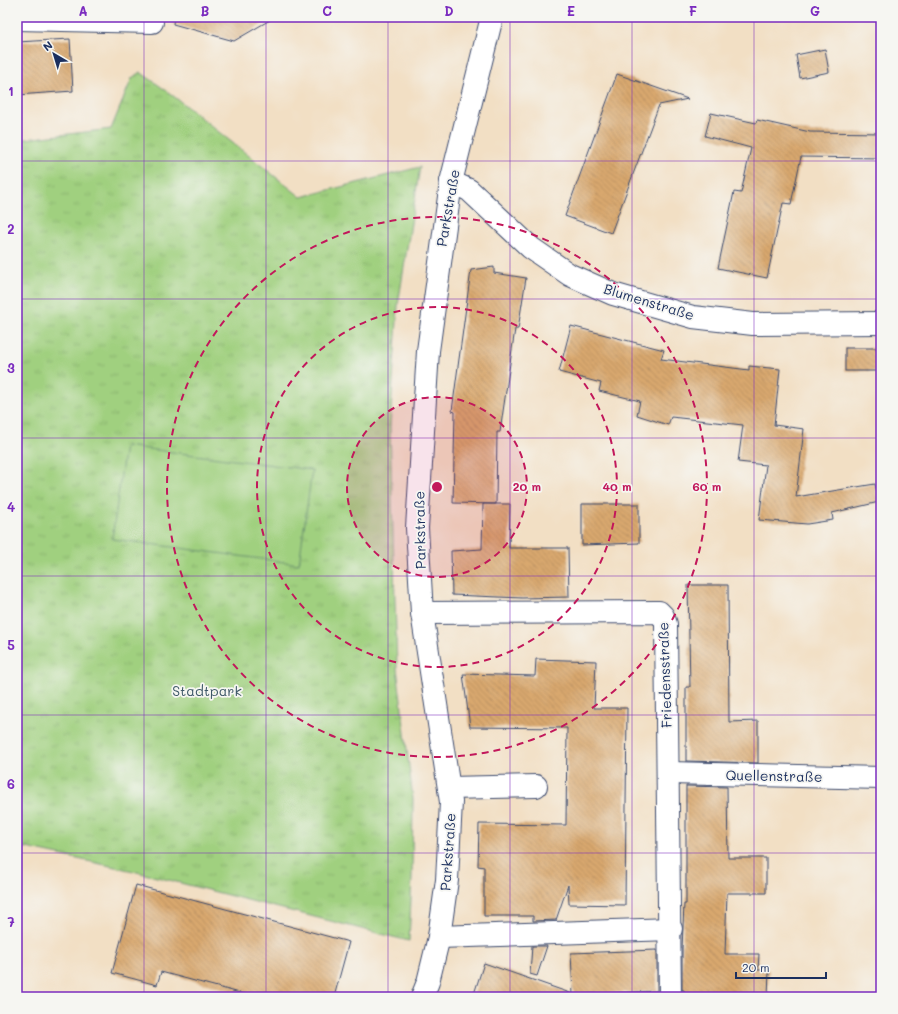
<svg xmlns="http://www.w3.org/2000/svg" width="898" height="1014" font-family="Mali,sans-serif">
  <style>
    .grass { fill: url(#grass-tufts); stroke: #5e806e }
    .pitch { fill: #a0d07f; stroke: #5e806e }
    .building { fill: url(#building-back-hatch) }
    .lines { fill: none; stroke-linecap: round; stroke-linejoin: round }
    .minor-casing { stroke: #3b496d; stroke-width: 24 }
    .minor { stroke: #fff; stroke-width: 22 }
    .grid { fill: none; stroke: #7b2cbf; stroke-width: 1; stroke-opacity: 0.55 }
    .ring { fill: none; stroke: #c2185b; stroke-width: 2; stroke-dasharray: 7 5 }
    .labels { text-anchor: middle; stroke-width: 3.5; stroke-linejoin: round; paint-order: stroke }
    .street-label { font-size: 14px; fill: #1b2f5e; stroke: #f6f6f2 }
    .park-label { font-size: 14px; fill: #3c5766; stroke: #f6f6f2 }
    .centre { fill: #c2185b; stroke: #f6f6f2; stroke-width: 2 }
    .ring-label { font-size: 12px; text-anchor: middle; font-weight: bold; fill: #c2185b; stroke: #f6f6f2; stroke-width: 3.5; stroke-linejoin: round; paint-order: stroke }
    .neatline { fill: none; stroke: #7b2cbf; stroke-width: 1.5 }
    .grid-label { font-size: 13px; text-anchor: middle; font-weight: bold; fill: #7b2cbf }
  </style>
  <defs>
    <pattern id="grass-tufts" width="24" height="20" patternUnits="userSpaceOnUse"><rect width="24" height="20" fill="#a0d07f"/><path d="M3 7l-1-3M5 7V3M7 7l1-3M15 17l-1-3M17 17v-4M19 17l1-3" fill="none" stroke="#89b370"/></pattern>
    <pattern id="building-back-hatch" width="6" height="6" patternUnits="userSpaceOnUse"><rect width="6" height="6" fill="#d9a86e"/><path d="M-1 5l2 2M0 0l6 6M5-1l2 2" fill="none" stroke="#af895e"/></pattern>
  </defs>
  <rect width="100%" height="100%" fill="#f6f6f2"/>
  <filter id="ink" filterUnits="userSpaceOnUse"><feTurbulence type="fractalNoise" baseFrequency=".025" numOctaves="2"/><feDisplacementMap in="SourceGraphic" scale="8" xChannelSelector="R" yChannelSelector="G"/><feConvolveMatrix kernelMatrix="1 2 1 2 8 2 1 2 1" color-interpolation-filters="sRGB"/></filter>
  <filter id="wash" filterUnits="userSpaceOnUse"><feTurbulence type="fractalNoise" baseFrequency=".012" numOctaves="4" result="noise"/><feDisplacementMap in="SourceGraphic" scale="16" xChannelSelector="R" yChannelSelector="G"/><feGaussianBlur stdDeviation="0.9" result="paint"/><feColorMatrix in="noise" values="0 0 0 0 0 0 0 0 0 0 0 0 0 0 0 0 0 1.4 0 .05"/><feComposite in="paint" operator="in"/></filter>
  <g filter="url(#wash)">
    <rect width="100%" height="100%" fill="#f2dfc4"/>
    <!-- grass -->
    <polygon class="grass" points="140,72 167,91 301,197 420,167 398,305 390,427 397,668 413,799 412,878 409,941 129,870 17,846 17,140 111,129 132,78"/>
    <!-- pitch -->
    <polygon class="pitch" points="125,446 312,470 299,564 112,539"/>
    <g id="blocks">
      <!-- building -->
      <g class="building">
        <polygon points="174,17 275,17 234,41 173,24"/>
        <polygon points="70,39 73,91 17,95 17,42"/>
        <polygon points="825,49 829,72 800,78 796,55"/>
        <polygon points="617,74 688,99 659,105 611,233 565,216"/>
        <polygon points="711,113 756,123 757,120 810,132 881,133 881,158 801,157 791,204 783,203 767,278 718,268 734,192 741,193 751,148 705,136"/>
        <polygon points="494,267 494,273 526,278 518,329 515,329 500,432 497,432 496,504 453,503 455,412 452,411 471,270"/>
        <polygon points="571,326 664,350 661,359 749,370 749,366 780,369 774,425 804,429 796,497 875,484 879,502 832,513 833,520 807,524 759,520 766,465 738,462 743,425 671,417 668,425 637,415 640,401 599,391 601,383 559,372"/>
        <rect x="845" y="348" width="36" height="23"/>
        <polygon points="483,504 510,504 509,548 568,548 569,597 522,598 452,595 451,551 482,549"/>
        <polygon points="582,504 639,504 639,543 582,545"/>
        <polygon points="688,585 728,585 729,722 758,721 758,763 686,761 686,687 690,687"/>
        <polygon points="536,659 596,661 594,708 627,708 625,905 569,904 568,885 556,920 533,921 533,916 484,916 484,867 478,866 479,824 566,825 567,728 470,727 463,674 535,676"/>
        <polygon points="686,786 727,787 728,858 766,858 766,893 727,893 725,954 759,954 758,970 769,970 768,997 684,997 684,990 682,990 682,949 684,904 686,904"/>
        <polygon points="136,885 349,942 334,997 255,997 161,972 157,985 112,973"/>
        <polygon points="532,946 547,946 537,976 530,974"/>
        <polygon points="657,950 657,991 573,995 571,953"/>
        <polygon points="484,963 570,993 570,997 473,997"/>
      </g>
    </g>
  </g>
  <g filter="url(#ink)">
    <use href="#blocks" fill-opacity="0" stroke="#3b496d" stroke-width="1"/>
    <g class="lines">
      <!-- minor casing -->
      <g class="minor-casing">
        <g id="minor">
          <polyline points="17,19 152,22"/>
          <polyline points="451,182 469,190 531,248 570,275 613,294 693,317 753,324 881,323"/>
          <polyline points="422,613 659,612 663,616 666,624 670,997"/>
          <polyline points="668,773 881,778"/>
          <polyline points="449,788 536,786"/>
          <polyline points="439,937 671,929"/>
          <polyline points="422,997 428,982 439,937 447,880 451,802 422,613 417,528 428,351 451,182 492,17"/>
        </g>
      </g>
      <!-- minor -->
      <use href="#minor" class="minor"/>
    </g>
  </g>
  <!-- grid -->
  <path class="grid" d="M 144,17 L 144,997M 266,17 L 266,997M 388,17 L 388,997M 510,17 L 510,997M 632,17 L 632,997M 754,17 L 754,997M 17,161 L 881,161M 17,299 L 881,299M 17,438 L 881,438M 17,576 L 881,576M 17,715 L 881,715M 17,853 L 881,853"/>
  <!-- distance rings -->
  <circle cx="437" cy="487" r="90" fill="#c2185b" fill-opacity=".12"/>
  <g class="ring">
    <circle cx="437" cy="487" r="90"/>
    <circle cx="437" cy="487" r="180"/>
    <circle cx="437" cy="487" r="270"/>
  </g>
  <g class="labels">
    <!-- street labels -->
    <g class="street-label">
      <text transform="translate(448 208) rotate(-80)" y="5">Parkstraße</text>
      <text transform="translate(649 302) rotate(17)" y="5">Blumenstraße</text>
      <text transform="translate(420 530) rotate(-91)" y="5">Parkstraße</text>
      <text transform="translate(665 675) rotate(-92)" y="5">Friedensstraße</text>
      <text transform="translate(774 776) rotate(1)" y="5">Quellenstraße</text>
      <text transform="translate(448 852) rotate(-86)" y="5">Parkstraße</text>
    </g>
    <!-- park labels -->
    <g class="park-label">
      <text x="207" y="696">Stadtpark</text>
    </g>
  </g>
  <circle cx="437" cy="487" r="6" class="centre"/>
  <g class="ring-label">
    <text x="527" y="491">20 m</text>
    <text x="617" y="491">40 m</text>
    <text x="707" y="491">60 m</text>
  </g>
  <!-- margin -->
  <rect width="898" height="1014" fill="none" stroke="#f6f6f2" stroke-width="44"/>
  <!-- north arrow -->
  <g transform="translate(54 54) rotate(322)" stroke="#f6f6f2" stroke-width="3" paint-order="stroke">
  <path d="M0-3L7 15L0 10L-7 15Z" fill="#1b2f5e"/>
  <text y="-6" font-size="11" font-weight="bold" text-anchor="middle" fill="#1b2f5e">N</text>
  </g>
  <!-- scale -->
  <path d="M736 972v6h90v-6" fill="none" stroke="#1b2f5e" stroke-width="2"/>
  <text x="742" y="972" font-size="12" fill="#1b2f5e" stroke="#f6f6f2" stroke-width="3" paint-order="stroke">20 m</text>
  <rect x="22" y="22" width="854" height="970" class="neatline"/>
  <g class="grid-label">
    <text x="83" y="16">A</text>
    <text x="205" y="16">B</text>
    <text x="327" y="16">C</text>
    <text x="449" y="16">D</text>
    <text x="571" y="16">E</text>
    <text x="693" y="16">F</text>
    <text x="815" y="16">G</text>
    <text x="11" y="96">1</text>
    <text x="11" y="234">2</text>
    <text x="11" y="373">3</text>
    <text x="11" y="512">4</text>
    <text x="11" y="650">5</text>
    <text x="11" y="789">6</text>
    <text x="11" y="927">7</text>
  </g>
</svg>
